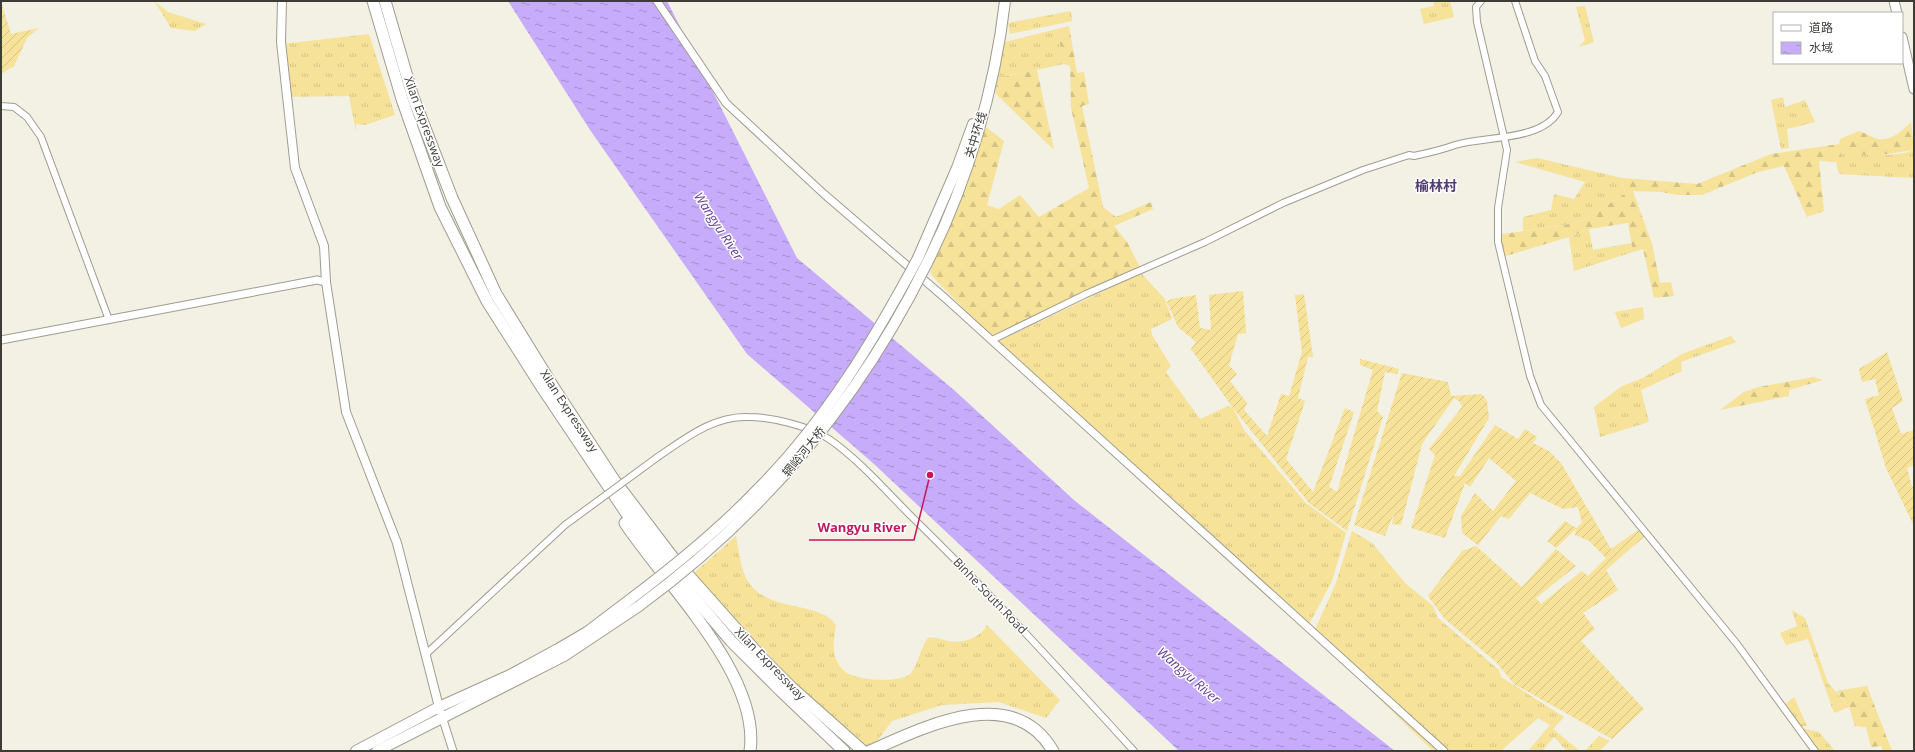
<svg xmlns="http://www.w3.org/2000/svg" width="1915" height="752" font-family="'Open Sans','Noto Sans SC',sans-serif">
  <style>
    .grass { fill: url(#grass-tufts) }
    .forest { fill: url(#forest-firs) }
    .garden { fill: url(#garden-furrows) }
    .water { fill: url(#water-ripples) }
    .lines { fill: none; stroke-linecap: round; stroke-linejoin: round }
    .minor-casing { stroke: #9f9c91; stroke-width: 8 }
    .tertiary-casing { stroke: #9f9c91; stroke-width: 9 }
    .secondary-casing { stroke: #9f9c91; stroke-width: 10 }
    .primary-casing { stroke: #9f9c91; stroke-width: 11 }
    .trunk-casing { stroke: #9f9c91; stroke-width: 12 }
    .motorway-casing { stroke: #9f9c91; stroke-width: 13 }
    .minor { stroke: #fff; stroke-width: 6 }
    .tertiary { stroke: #fff; stroke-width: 7 }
    .secondary { stroke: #fff; stroke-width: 8 }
    .primary { stroke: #fff; stroke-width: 9 }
    .trunk { stroke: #fff; stroke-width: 10 }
    .motorway { stroke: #fff; stroke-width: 11 }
    .minor-bridge-casing { stroke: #9f9c91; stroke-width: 8; stroke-linecap: butt }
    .trunk-bridge-casing { stroke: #9f9c91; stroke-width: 12; stroke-linecap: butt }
    .minor-bridge { stroke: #fff; stroke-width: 6 }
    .trunk-bridge { stroke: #fff; stroke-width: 10 }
    .labels { text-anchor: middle; stroke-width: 3; stroke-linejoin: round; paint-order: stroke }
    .street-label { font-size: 12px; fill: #3d3c37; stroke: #fff }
    .water-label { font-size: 13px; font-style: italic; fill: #613c96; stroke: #fff }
    .quarter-label { font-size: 14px; font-weight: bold; fill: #523b77; stroke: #fff }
    .leader { fill: none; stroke: #c2185b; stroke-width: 1.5 }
    .callout-dot { fill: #c2185b; stroke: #fff; stroke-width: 1.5 }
    .callout-label { font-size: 13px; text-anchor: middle; font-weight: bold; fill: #c2185b; stroke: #fff; stroke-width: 3; stroke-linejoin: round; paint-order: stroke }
  </style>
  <defs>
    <pattern id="grass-tufts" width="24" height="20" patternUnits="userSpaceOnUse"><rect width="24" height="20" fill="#f6e299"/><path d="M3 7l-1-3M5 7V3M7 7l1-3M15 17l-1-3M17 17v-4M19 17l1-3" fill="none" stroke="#d4c384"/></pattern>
    <pattern id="forest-firs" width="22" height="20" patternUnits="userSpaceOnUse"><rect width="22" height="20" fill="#f6e299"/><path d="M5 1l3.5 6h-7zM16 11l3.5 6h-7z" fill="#d4c384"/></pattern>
    <pattern id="garden-furrows" width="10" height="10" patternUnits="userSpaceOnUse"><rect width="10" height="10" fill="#f6e299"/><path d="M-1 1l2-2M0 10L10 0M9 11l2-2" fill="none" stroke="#d4c384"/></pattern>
    <pattern id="water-ripples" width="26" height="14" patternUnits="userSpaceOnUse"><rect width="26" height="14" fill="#c7acfb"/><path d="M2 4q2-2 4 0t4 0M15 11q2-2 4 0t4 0" fill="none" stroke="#a38dcc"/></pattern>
  </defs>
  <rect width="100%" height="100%" fill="#f3f0e4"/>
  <!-- grass -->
  <g class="grass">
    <polygon points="1433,1 1450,1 1454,17 1424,24 1420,9 1434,6"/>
    <polygon points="155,2 168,12 206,24 195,31 171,28"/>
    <polygon points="1585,6 1594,42 1579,47 1585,40 1576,7"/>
    <polygon points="1071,11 1072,21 1010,34 1008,23"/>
    <polygon points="1057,29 1064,64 998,78 1005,42"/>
    <polygon points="369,34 395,115 365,125 356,124 356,132 349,96 282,97 282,44"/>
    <polygon points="1783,97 1785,107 1805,100 1815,122 1787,129 1789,148 1781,149 1771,100"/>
    <path d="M 1914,150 L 1914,178 L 1839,174 L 1836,162 L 1841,158 L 1841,151 C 1865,154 1890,159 1914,150 Z"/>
    <polygon points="1537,158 1622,178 1625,194 1581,221 1560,226 1523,231 1523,217 1551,210 1554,194 1574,199 1585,182 1515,162"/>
    <polygon points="1589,229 1593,250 1632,243 1633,252 1574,271 1569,237"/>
    <polygon points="1141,273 1165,299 1172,319 1151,329 1152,335 1171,366 1166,372 1200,419 1228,406 1233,408 1244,430 1305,502 1346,533 1332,581 1307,628 1225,547 997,342"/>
    <polygon points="1643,307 1644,319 1621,328 1615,312"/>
    <polygon points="1731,336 1736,342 1681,362 1682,371 1641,390 1649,422 1600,437 1594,407 1622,386 1643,378 1682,354"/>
    <polygon points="1352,531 1372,543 1406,584 1433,606 1438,618 1499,670 1501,677 1564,717 1553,729 1580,751 1567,751 1554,737 1542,751 1528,751 1550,725 1538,718 1501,751 1433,751 1313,634 1336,583"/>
    <path d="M 736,536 C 739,551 740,570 749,583 C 770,613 820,601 836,625 C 834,637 831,652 838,663 C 840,667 844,672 849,674 C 861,680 901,684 911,673 C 919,663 920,648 928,638 C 936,637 940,639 948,641 C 962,644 981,638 987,625 L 1060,700 L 1046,718 L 999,702 L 942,705 L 892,721 L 871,749 L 799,688 L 694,573 Z"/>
    <polygon points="1792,610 1805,618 1828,683 1849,707 1834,713 1808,639 1786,645 1780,633 1797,626"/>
    <polygon points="1794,697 1807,726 1800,726 1784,705"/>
    <polygon points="1802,728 1819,732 1835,751 1819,751"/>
    <polygon points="1599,736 1610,741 1599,751 1585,751"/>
  </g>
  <!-- forest -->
  <g class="forest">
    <polygon points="1069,26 1077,73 1084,72 1089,104 1082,106 1103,207 1116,217 1151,202 1153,209 1114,226 1127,242 1141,269 993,339 934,278 930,272 986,127 1004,141 987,205 999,209 1020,195 1039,217 1089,188 1071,108 1070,66 1064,64 1057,29"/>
    <polygon points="1037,70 1054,150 995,93 998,78"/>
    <path d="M 1911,122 L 1914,150 L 1874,156 L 1841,151 L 1841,158 L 1836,162 L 1819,161 L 1824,211 L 1807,217 L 1784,166 L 1758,172 L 1702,195 L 1678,195 L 1661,192 L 1633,191 L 1652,244 L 1660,283 L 1671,282 L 1674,296 L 1654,298 L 1643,249 L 1633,252 L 1628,223 L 1589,229 L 1569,237 L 1499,258 L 1495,235 L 1560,226 L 1581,221 L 1625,194 L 1622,178 L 1697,184 L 1771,154 L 1839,144 L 1840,139 L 1859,131 C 1866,133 1872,138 1879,139 C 1892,141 1903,130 1911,122 Z"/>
    <polygon points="1813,377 1823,380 1789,390 1789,396 1720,410 1744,392 1759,387"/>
    <polygon points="1867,686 1892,751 1883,751 1881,746 1871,747 1866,727 1855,726 1849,707 1836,691"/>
  </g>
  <!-- garden -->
  <g class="garden">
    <polygon points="1,2 11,34 39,28 27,38 14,66 1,74"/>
    <polygon points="1243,291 1246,333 1238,334 1229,365 1237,374 1230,381 1247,403 1244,410 1267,436 1281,394 1289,396 1302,352 1295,295 1304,294 1313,357 1308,357 1298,398 1305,401 1286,459 1313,492 1345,408 1354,412 1329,487 1337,492 1373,370 1360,365 1360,359 1399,369 1397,374 1385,372 1377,411 1383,417 1347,531 1309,503 1233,408 1191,349 1196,342 1178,327 1167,302 1171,299 1196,295 1200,328 1211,330 1209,295"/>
    <polygon points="1887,352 1903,401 1892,408 1901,434 1914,430 1914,465 1907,468 1912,487 1914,487 1914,526 1886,468 1865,399 1879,395 1875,379 1862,382 1859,369"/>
    <polygon points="1402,373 1448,382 1451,396 1482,394 1487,401 1489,418 1454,476 1460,476 1495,425 1518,439 1525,429 1537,437 1533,443 1549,451 1561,463 1611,549 1638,530 1645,536 1606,570 1618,590 1583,613 1595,629 1581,641 1644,709 1612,739 1514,684 1496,662 1445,619 1428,596 1462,551 1476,546 1522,587 1556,549 1576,566 1536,598 1541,604 1582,571 1588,576 1606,558 1589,541 1575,535 1576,529 1556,548 1547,541 1565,521 1576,528 1582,523 1578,507 1563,509 1530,493 1509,519 1501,516 1478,545 1462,533 1461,516 1475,493 1493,511 1516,481 1489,458 1470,487 1465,483 1445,538 1411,528 1435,455 1429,449 1462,407 1460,402 1454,398 1422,444 1401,525 1392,524 1394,513 1385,536 1354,525"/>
  </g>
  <!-- water -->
  <polygon class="water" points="508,1 667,1 797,258 954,390 1075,501 1395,751 1179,751 874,464 747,354 590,130"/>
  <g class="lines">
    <!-- minor casing -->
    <g class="minor-casing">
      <g id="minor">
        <polyline points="1481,1 1476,7 1477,22 1507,150 1498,208 1498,242 1530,376 1541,405 1737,644 1815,751"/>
        <polyline points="1,106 14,107 27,117 41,137 109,320"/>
        <path d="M 992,340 L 1086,294 L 1205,242 L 1283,203 L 1363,170 L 1409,155 L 1414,156 C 1428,153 1442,150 1455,145 C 1485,136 1541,141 1558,112 L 1545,76 L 1535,61 L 1515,1"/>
        <path d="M 659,456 C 686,438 713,416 748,417 C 771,417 809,426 829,439 C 857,458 886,491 911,516 C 988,591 1061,671 1134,751"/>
        <polyline points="425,655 565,525"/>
      </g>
    </g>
    <!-- tertiary casing -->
    <g class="tertiary-casing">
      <g id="tertiary">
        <polyline points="657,1 726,103 824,194 945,298 1444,751"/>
        <polyline points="1,340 317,280 326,282"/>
        <polyline points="439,707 453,751"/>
      </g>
    </g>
    <!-- secondary casing -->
    <g class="secondary-casing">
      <polyline id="secondary" points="282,1 281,42 295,168 324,246 326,282 346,412 397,543 439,707"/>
    </g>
    <!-- primary casing -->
    <g class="primary-casing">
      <g id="primary">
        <polyline points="1894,1 1897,13"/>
        <polyline points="1902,37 1914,89"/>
      </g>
    </g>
    <!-- trunk casing -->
    <g class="trunk-casing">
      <g id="trunk">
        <polyline points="918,258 957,168 973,124"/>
        <path d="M 927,263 C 967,184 995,89 1005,1"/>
        <polyline points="356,751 439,707 510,675 558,649 587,632 632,598"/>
        <polyline points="377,751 564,656 639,606"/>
      </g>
    </g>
    <!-- motorway casing -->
    <g class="motorway-casing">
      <g id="motorway">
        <polyline points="373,1 402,99 440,207 487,301 543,389 631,520 663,561 731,641 780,690 844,751"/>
        <polyline points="385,1 413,97 452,198 496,294 552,385 614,480 674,559 762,658 791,687 863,751"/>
        <path d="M 625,523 C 665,584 761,675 750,751"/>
        <path d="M 870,751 C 924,727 1013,682 1053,751"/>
      </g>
    </g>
    <!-- minor -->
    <use href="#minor" class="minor"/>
    <!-- tertiary -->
    <use href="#tertiary" class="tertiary"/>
    <!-- secondary -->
    <use href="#secondary" class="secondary"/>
    <!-- primary -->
    <use href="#primary" class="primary"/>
    <!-- trunk -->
    <use href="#trunk" class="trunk"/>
    <!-- motorway -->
    <use href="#motorway" class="motorway"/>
    <!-- minor-bridge casing -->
    <g class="minor-bridge-casing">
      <polyline id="minor-bridge" points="565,525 659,456"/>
    </g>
    <!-- trunk-bridge casing -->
    <g class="trunk-bridge-casing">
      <g id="trunk-bridge">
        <path d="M 632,598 C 677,564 721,528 760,487 C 826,420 874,340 918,258"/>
        <path d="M 639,606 C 763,515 859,401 927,263"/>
      </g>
    </g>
    <!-- minor-bridge -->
    <use href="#minor-bridge" class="minor-bridge"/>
    <!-- trunk-bridge -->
    <use href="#trunk-bridge" class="trunk-bridge"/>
  </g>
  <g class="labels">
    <!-- street labels -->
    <g class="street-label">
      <text transform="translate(424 122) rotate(70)" y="4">Xilan Expressway</text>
      <text transform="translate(976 135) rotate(-73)" y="4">关中环线</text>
      <text transform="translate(569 411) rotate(57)" y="4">Xilan Expressway</text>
      <text transform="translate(804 452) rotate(-51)" y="4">辋峪河大桥</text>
      <text transform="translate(990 596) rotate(46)" y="4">Binhe South Road</text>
      <text transform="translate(770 664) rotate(46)" y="4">Xilan Expressway</text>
    </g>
    <!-- water labels -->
    <g class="water-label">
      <text transform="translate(719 226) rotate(57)" y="5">Wangyu River</text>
      <text transform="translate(1189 675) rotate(41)" y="5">Wangyu River</text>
    </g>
    <!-- quarter labels -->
    <g class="quarter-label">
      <text x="1436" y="191">榆林村</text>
    </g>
  </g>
  <!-- callouts -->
  <path class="leader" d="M930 475L914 540H809"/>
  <circle class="callout-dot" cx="930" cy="475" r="4"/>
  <g class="callout-label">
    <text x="862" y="532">Wangyu River</text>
  </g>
  <!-- border -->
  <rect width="1915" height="752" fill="none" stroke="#3d3c37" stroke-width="4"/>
  <!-- legend -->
  <rect x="1773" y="12" width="130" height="52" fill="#ffffff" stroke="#b1b1af"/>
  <rect x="1781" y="25" width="20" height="6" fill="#ffffff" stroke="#b1b1af"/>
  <text x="1809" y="32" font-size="12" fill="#3d3c37">道路</text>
  <rect x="1781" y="42" width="20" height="12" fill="url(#water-ripples)" stroke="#b1b1af"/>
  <text x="1809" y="52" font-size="12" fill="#3d3c37">水域</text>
</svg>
